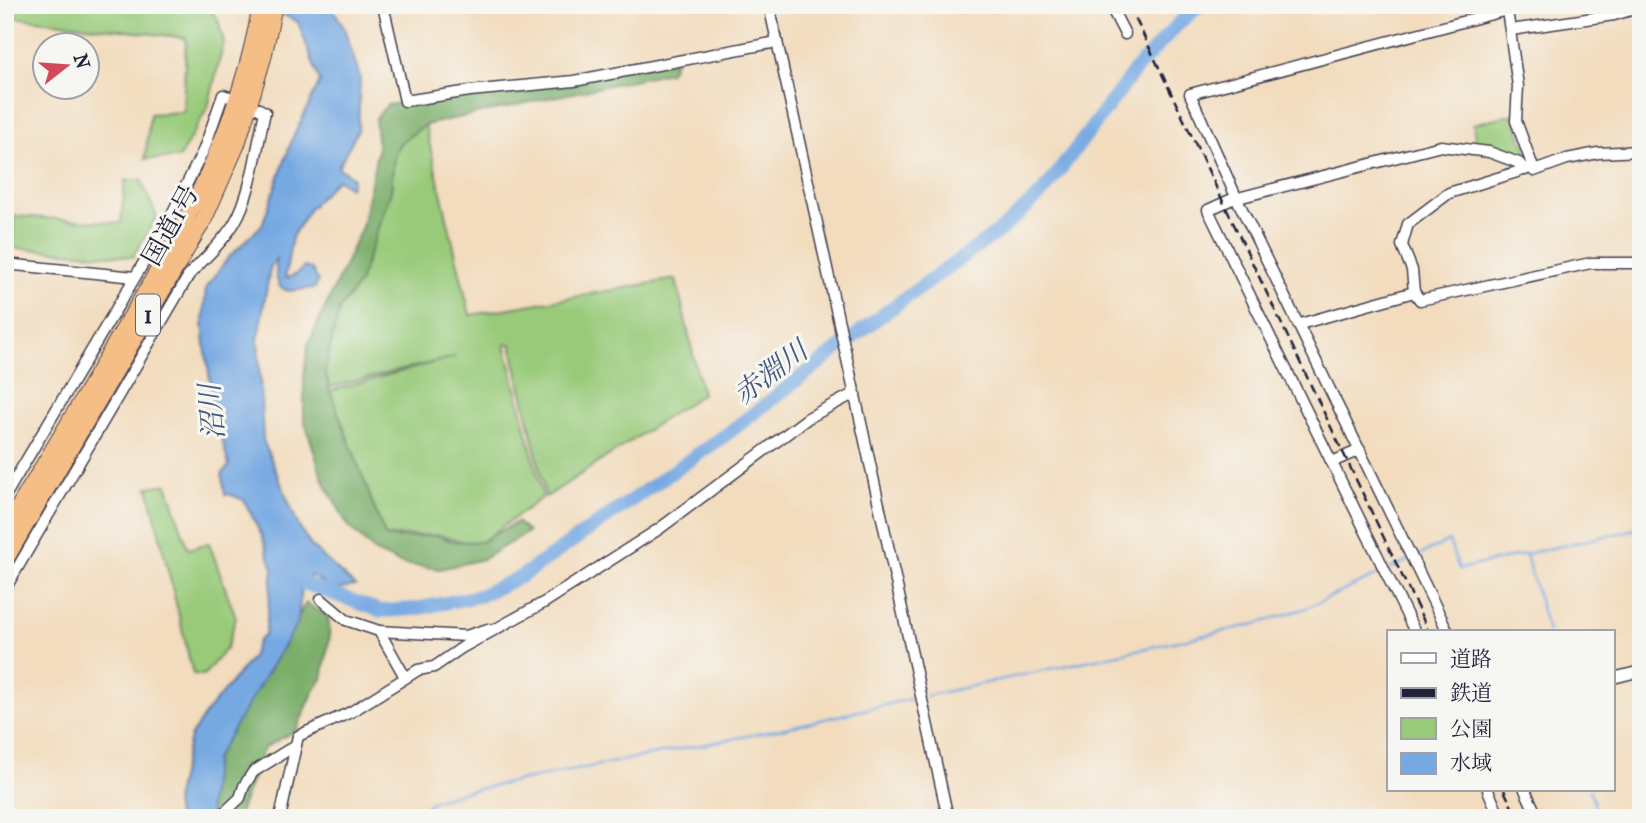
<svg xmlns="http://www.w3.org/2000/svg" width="1646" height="823" font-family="'IM FELL French Canon','Noto Serif JP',serif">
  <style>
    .green { fill: #98ca79; stroke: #5d765a; stroke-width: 2 }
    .forest { fill: #7aae69; stroke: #4e6852; stroke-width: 2 }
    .water { fill: #76a9e2; stroke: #4c668e; stroke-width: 2 }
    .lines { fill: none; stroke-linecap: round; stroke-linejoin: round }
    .stream { stroke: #76a9e2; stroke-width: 2.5 }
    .river { stroke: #76a9e2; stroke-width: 14 }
    .minor-casing { stroke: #413e4e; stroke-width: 13 }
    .highway-casing { stroke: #413e4e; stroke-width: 18 }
    .minor { stroke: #fff; stroke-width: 10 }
    .highway { stroke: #f6be87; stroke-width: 16 }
    .rail { stroke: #22223b; stroke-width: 2.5; stroke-dasharray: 10 5; stroke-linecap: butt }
    .labels { text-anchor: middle; stroke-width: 6; stroke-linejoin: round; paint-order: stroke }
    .shield { fill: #f6f6f2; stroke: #626272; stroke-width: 2 }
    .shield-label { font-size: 24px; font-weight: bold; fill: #22223b }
    .street-label { font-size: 26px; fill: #22223b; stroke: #f6f6f2 }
    .water-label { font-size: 28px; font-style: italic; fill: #44587e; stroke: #f6f6f2 }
  </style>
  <rect width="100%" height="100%" fill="#f6f6f2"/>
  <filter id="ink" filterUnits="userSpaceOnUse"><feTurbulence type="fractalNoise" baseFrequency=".0143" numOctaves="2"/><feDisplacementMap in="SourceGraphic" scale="14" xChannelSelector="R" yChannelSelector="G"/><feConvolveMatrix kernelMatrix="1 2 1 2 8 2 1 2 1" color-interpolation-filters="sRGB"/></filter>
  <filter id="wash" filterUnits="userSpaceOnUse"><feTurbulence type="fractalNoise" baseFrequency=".00686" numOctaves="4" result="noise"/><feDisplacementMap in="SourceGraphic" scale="28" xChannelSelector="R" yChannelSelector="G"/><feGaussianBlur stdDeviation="1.57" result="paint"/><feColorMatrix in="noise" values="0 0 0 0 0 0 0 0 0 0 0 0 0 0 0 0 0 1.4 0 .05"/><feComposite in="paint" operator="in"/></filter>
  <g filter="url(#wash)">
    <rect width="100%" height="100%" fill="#f2dcbd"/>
    <!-- green -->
    <g class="green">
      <polygon points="14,5 207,5 218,20 224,42 208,107 179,158 145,159 150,114 183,112 186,38 13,17"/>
      <polygon points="1513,114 1533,167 1476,146 1473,124"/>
      <polygon points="425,125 470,315 676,279 702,394 546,497 511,344 505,344 543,497 481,542 465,542 438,535 385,536 330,391 455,357 330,387 325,371 339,310 357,286 391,191 395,142"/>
      <polygon points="125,180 141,180 157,217 133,257 13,248 14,216 121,223"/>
      <polygon points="167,484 188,549 209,543 236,618 227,647 204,675 193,674 148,487"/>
    </g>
    <!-- forest -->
    <g class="forest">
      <polygon points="675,61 670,72 425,125 400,143 394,156 391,191 359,283 339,310 325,371 330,391 385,536 397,538 438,535 451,541 481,542 517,522 528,532 483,559 440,569 402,564 375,552 348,526 323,480 304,419 304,375 308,345 362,227 378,148 375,119 387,105"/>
      <polygon points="306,603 328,617 330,635 322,679 313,693 296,730 264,748 240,810 240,818 211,818 209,808 215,759"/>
    </g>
    <!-- water -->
    <polygon class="water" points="264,5 331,5 344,28 360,77 358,130 338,167 353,178 350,188 337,179 310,208 292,237 285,278 295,275 304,267 312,269 318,281 315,288 288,291 280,287 276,276 276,259 270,268 258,339 263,440 299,527 312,547 355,586 334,590 312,576 302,581 298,622 215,759 209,806 211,818 177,818 175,800 190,737 205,714 252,657 257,643 265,634 273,569 261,534 244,500 229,494 225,495 222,474 229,466 214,409 205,346 203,322 206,288 228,258 262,225 293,137 320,82 298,22"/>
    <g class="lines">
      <!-- stream -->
      <g class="stream">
        <polyline points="1526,555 1548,632"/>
        <polyline points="1415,557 1449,541 1459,569 1641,528"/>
        <polyline points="1390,569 1409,560"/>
        <polyline points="926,696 1256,624 1306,608 1384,572"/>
        <polyline points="1590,790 1598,818"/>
        <polyline points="411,818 433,801 463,792 777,730 919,697"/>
      </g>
      <!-- river -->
      <polyline class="river" points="286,577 381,611 415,609 479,596 522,576 727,434 886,312 1002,229 1044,191 1136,69 1180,22 1200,5"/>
    </g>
  </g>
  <g filter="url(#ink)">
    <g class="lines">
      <!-- minor casing -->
      <g class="minor-casing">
        <g id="minor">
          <polyline points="383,5 405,101 470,91 574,81 777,42"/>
          <polyline points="769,5 948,818"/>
          <polyline points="1110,5 1125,34"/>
          <polyline points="1511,30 1614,15 1641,7"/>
          <polyline points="1641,151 1598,153 1567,159 1534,171 1533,167 1449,193 1408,224 1402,245 1412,270 1414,292 1420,300 1591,263 1641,263"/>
          <polyline points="5,264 135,277"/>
          <polyline points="1300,324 1414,292"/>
          <polyline points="1332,462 1360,450"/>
          <polyline points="5,496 169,220 204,149 223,95 233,98"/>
          <path d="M 5,589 L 189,275 C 205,258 223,242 235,222 C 252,193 257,145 265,112 L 257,108"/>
          <polyline points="321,599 346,620 379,631 466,636 488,629"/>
          <polyline points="379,631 405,677"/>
          <polyline points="1415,632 1208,210 1230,200 1441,146 1489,152 1519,163 1525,170"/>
          <polyline points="1448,632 1237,199 1190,94 1507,10 1518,86 1516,121 1533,167"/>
          <polyline points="1613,678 1641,671"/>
          <polyline points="1488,790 1500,818"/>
          <polyline points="1525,790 1538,818"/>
          <polyline points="227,818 226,811 240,798 244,786 253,772 296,745"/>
          <polyline points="280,818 298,736 351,712 418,670 434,667 463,647 545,602 659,529 808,418 855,393"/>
        </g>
      </g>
      <!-- highway casing -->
      <g class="highway-casing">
        <g id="highway">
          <path d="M 5,530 C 43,467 81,403 118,339 C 183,230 239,132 261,5"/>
          <polyline points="5,560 204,219 237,144 263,58 274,5"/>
        </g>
      </g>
      <!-- minor -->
      <use href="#minor" class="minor"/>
      <!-- highway -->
      <use href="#highway" class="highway"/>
      <!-- rail -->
      <g class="rail">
        <polyline points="1129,5 1429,632"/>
        <polyline points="1504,790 1517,818"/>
      </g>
    </g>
  </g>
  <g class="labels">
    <!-- shield labels -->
    <rect class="shield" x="136" y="294.5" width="24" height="41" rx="5"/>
    <g class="shield-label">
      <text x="148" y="323">1</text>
    </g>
    <!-- street labels -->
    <g class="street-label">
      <text transform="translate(170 225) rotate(-61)" y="9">国道1号</text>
    </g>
    <!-- water labels -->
    <g class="water-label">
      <text transform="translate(770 372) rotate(-37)" y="10">赤淵川</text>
      <text transform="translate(211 412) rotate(-95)" y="10">沼川</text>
    </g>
  </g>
  <!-- margin -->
  <rect width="1646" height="823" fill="none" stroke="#f6f6f2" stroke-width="28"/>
  <!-- legend -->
  <rect x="1387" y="630" width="228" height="161" fill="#f6f6f2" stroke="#a1a1a9" stroke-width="2"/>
  <rect x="1401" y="653" width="35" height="10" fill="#ffffff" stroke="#a1a1a9" stroke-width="2"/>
  <text x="1450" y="666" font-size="21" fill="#22223b">道路</text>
  <rect x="1401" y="688" width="35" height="10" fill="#22223b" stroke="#a1a1a9" stroke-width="2"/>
  <text x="1450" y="700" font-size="21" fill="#22223b">鉄道</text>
  <rect x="1401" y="718" width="35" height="21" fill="#98ca79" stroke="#a1a1a9" stroke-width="2"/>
  <text x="1450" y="736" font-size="21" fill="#22223b">公園</text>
  <rect x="1401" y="753" width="35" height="21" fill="#76a9e2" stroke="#a1a1a9" stroke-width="2"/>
  <text x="1450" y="770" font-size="21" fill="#22223b">水域</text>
  <!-- north arrow -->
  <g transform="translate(66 66) rotate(73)"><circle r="33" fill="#f6f6f2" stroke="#a1a1a9" stroke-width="2"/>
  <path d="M0-5L12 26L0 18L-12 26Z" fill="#d1495b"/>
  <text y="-10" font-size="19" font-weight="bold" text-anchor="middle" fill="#22223b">N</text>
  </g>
</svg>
